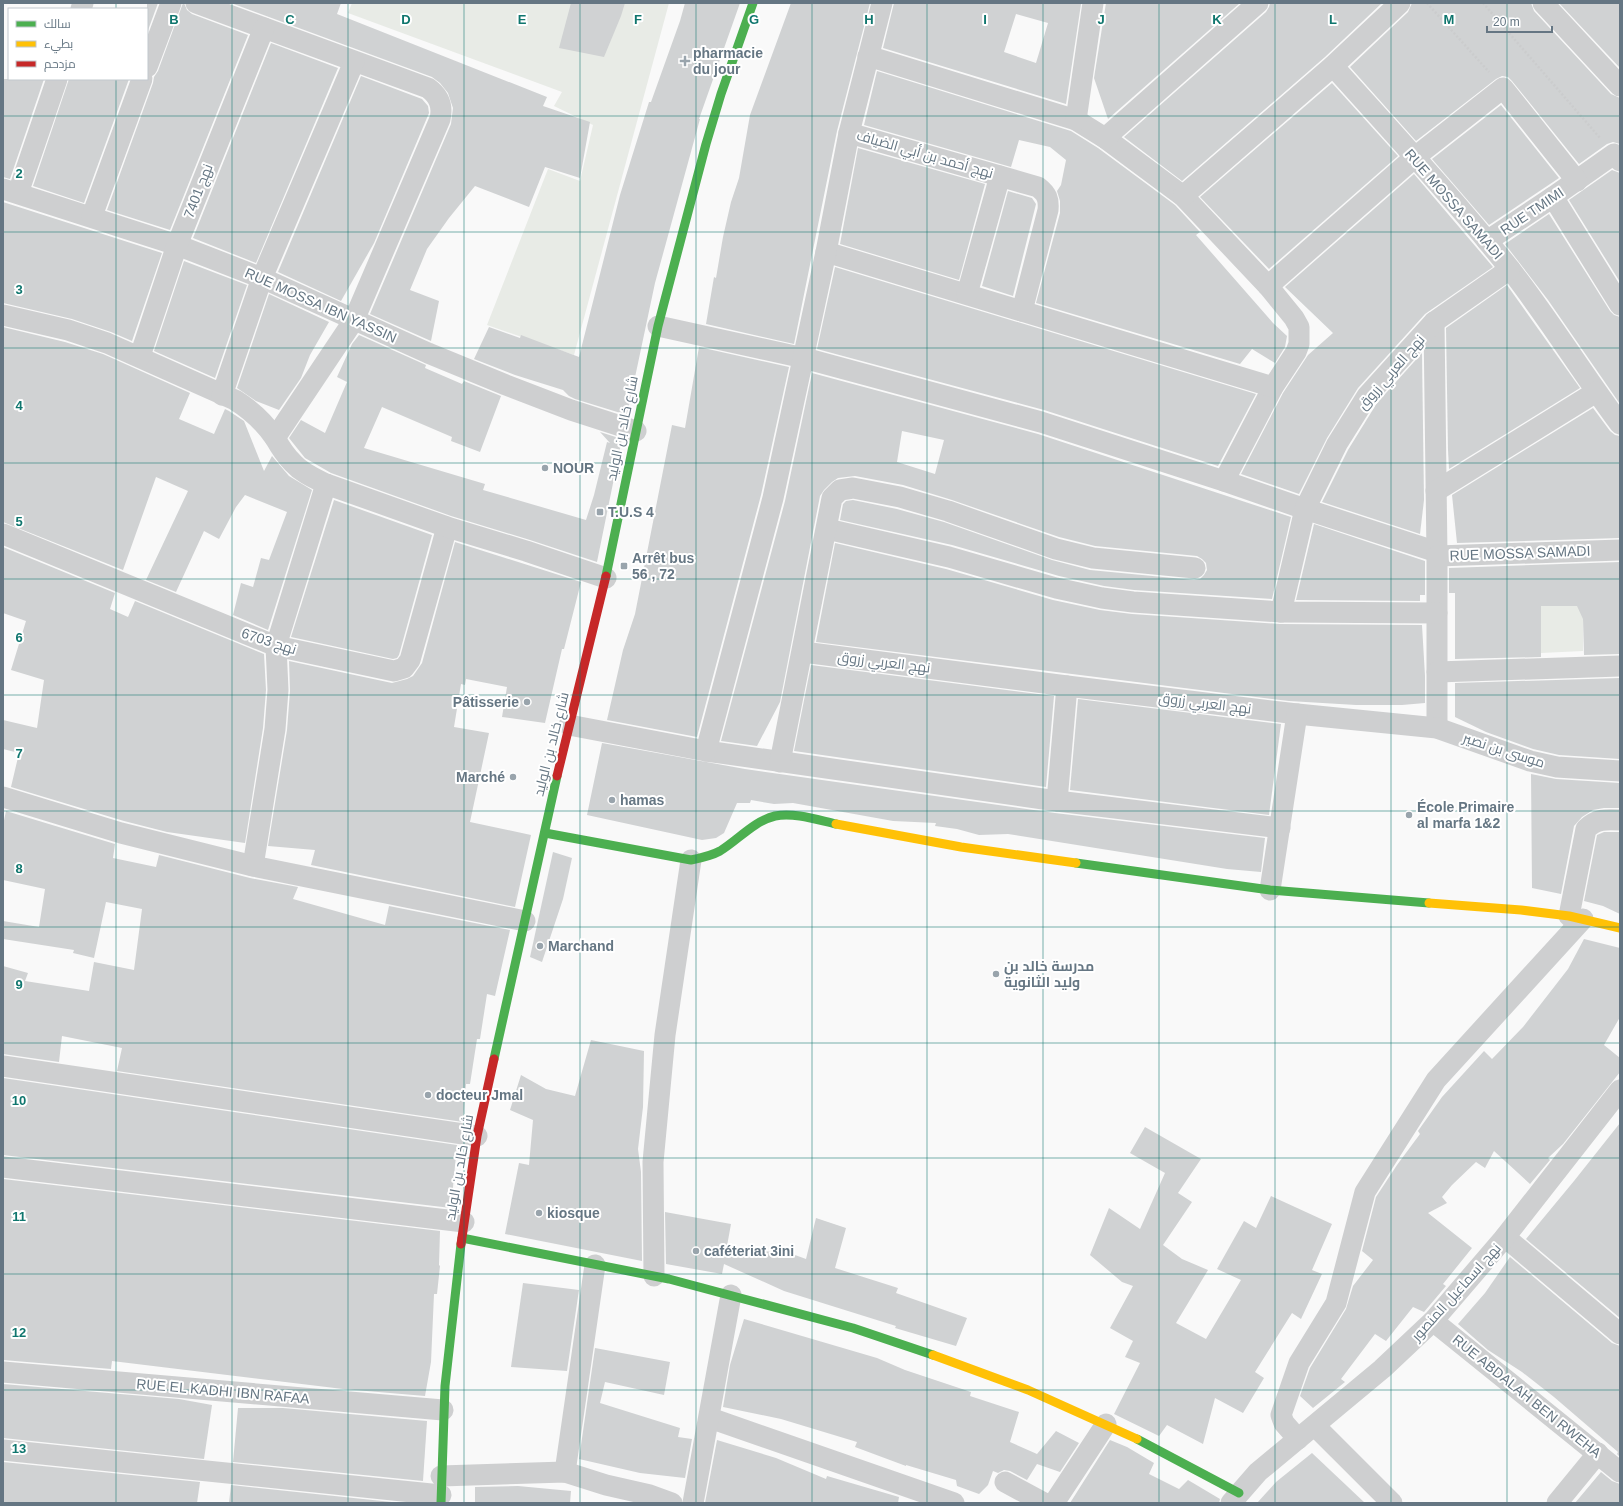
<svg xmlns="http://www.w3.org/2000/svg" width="1623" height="1506" font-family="Arial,Cairo,sans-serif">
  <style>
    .green { fill: #e8ebe6 }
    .building { fill: #d0d2d3; fill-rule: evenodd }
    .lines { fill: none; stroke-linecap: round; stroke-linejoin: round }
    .path { stroke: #cbcccd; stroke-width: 2.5; stroke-dasharray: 2 2; stroke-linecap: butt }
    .street { stroke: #cecfd0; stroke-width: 21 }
    .fast { stroke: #4caf50; stroke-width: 9 }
    .slow { stroke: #ffc107; stroke-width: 9 }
    .jam { stroke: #c62828; stroke-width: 9 }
    .grid { fill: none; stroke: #0f766e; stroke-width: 1; stroke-opacity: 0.55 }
    .poi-dot { fill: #99a4ac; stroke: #fff; stroke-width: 1.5 }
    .labels { text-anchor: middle; stroke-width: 4; stroke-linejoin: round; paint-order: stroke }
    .poi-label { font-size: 14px; font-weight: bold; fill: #657683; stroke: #fff; text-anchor: start }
    .street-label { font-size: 14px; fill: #657683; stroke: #fff }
    .grid-label { font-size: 13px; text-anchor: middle; font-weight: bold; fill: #0f766e; stroke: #fff; stroke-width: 4; stroke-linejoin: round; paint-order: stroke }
  </style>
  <rect width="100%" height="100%" fill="#f9f9f9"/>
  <!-- green -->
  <g class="green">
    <polygon points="352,3 669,3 574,355 487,325 548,169 580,181 593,125 554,106 562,92 348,13"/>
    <polygon points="1540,606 1583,606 1583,651 1541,653"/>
  </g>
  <!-- building -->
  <g class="building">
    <polygon points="147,3 158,3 147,33"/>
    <polygon points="183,3 184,3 187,10 192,14 248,35 170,230 107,210 153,83 154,77 158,71"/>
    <polygon points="231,3 341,3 337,14 547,97 543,106 590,122 580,178 545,167 529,207 475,186 449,218 427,249 410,290 439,301 431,341 370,314 451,124 453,108 448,93 440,83 432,77"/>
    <polygon points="571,3 625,3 621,16 604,57 559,48"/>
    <polygon points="685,3 740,3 699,119 700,119 655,283 627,415 575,399 569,396 563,390 515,375 474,359 489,327 520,338 521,335 579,357 620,195 649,102 651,102 680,21"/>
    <polygon points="791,3 870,3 837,131 794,344 706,324 714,277 716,278 723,237 731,202 739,178 750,115"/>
    <path d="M 894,3 L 1081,4 L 1066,104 L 883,48 ZM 1016,14 L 1048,23 L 1036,63 L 1004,52 Z"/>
    <polygon points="1106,3 1240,3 1108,119 1094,78"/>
    <polygon points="1270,3 1382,3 1325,57 1182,181 1124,137 1266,12 1269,7"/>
    <polygon points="1412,3 1531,3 1534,11 1611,94 1620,98 1620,144 1613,142 1607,144 1579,164 1512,81 1508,77 1502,76 1496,79 1416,141 1350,67 1408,12"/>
    <polygon points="1559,3 1620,3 1620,68"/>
    <polygon points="271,43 338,68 256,263 193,238"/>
    <polygon points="877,71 1071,131 1098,148 1175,205 1200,232 1196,235 1273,323 1287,336 1285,347 1275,363 1252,349 1240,364 1036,303 1060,213 1060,201 1057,191 1061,185 1066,160 1050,147 1019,140 1011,167 864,125"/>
    <polygon points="361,76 422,99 428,106 429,113 374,243 341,301 278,272"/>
    <polygon points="3,79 44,79 10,179 3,177"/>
    <polygon points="69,79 129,79 84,203 33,186"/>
    <polygon points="1332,83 1398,156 1269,269 1200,197"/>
    <polygon points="1501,105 1559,178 1489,225 1432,159"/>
    <polygon points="858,148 985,184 959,280 840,244"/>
    <polygon points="1612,170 1620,173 1620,282 1569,200"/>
    <polygon points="1414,174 1493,267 1425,314 1358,388 1327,438 1299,494 1241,474 1283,393 1308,355 1333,333 1285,287"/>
    <polygon points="1008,191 1032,198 1036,204 1013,296 982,286"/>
    <polygon points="3,202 162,253 132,341 111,332 72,319 3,303"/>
    <polygon points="1549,214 1610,311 1614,315 1620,317 1620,404 1548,300 1505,244"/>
    <polygon points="184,261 247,285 215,378 154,351"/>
    <polygon points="835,267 1256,394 1218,466 1044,410 817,349"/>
    <polygon points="1507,285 1580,388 1449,469 1448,450 1446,328"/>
    <polygon points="269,294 329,322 310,355 301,378 279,410 256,401 237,388"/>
    <polygon points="3,327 65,342 103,354 190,393 179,419 214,434 225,409 229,411 244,421 264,471 272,456 289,476 312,490 268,630 233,615 241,583 253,587 261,558 269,560 287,512 245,495 236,507 219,539 204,531 176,592 146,580 188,491 156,477 123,570 3,522"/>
    <polygon points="359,335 426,365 425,368 462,384 464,381 501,396 480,452 451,441 452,437 382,407 364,448 485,484 483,490 586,520 594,495 607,442 610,443 600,432 622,439 597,562 530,540 451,516 331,473 305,458 289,438 301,420 325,433 347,382 337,377 352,344"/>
    <polygon points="699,347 789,367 761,495 697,737 607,720 623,650 635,614 672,425 685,428"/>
    <polygon points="1422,353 1424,500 1420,534 1322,502 1348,450 1377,403"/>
    <path d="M 812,373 L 1038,434 L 1291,517 L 1272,599 L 1134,590 L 1104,586 L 1059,576 L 952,545 L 840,520 L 843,504 L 846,501 L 853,500 L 897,509 L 944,522 L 1052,560 L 1090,570 L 1194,580 L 1200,579 L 1204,575 L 1207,570 L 1206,563 L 1202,559 L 1197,556 L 1095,546 L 1059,537 L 952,500 L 903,485 L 855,476 L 838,478 L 832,482 L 824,490 L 820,496 L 780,702 L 757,746 L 721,741 L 785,501 ZM 902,431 L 944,440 L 935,474 L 897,462 Z"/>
    <polygon points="1593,408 1610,431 1615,435 1620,436 1620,538 1457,543 1452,495"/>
    <polygon points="334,500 432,535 399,655 397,658 393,659 291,637"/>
    <polygon points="1314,524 1425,561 1425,595 1420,595 1420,601 1296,600"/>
    <polygon points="455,542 581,582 564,649 562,649 545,723 502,717 507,687 466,679 465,685 461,684 454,727 489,733 470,822 531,835 515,907 311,865 315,850 268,846 287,730 290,691 289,661 392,683 407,679 413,676 422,663"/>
    <polygon points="835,543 946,569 1053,600 1100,610 1132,614 1280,624 1422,625 1425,676 1425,703 1402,705 1356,705 1289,701 816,642"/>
    <polygon points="3,547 115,593 110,609 128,617 135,601 264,654 266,690 263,728 245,843 167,832 124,821 11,787 19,753 3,749 3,720 37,728 44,680 11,670 26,621 3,613"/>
    <polygon points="1620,562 1620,654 1584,655 1583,619 1577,606 1541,606 1541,657 1455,659 1455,593 1449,593 1449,568"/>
    <polygon points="811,665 1054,696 1046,787 794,751"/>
    <polygon points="1620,678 1620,759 1559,755 1533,749 1486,732 1455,717 1455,683"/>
    <polygon points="1078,699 1281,724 1269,815 1070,790"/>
    <polygon points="602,743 745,769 1055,813 1265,838 1261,872 1227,869 1008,834 979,835 957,829 935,826 936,823 893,821 793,803 774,804 751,800 750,803 737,803 724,833 716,838 702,840 587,815"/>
    <polygon points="1531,774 1556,779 1620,783 1620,808 1604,808 1593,810 1582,817 1574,826 1561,894 1532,888"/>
    <polygon points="6,811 115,844 113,858 156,867 159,855 250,878 298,887 293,899 385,925 389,906 510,930 495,996 487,994 480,1039 477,1039 470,1084 466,1084 463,1122 117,1071 122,1048 62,1036 59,1062 3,1054 3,966 28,973 25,981 89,991 94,962 134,970 142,909 106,902 94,958 73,953 74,950 3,939 3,921 39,927 45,889 3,880 3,825"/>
    <polygon points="1604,832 1620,832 1620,914 1603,906 1584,901 1597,835"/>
    <polygon points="553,852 572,858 563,899 542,962 530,957"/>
    <polygon points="1584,939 1620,948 1620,1017 1604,1045 1620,1058 1620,1072 1563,1144 1548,1158 1550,1160 1530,1184 1494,1151 1485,1168 1476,1162 1452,1185 1442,1197 1447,1203 1428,1213 1472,1248 1443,1284 1446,1286 1424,1312 1413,1307 1386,1341 1375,1334 1341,1379 1345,1382 1313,1408 1300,1396 1310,1368 1346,1309 1353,1286 1373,1260 1362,1251 1376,1197 1397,1165 1420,1134 1418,1131 1442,1097 1484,1051 1492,1059 1523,1027 1568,969"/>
    <polygon points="591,1040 644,1051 643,1107 638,1149 641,1172 642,1261 505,1234 519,1163 529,1165 533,1120 510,1110 521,1075 546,1089 575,1096"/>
    <polygon points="3,1078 457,1145 451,1208 3,1155"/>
    <polygon points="1620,1123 1620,1318 1526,1239 1574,1181"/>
    <polygon points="1145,1127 1201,1159 1178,1193 1192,1202 1163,1245 1182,1259 1208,1270 1176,1323 1206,1339 1241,1280 1217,1269 1244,1221 1256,1228 1271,1196 1332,1224 1312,1270 1322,1274 1301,1319 1292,1313 1255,1372 1264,1378 1243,1413 1215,1398 1203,1444 1167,1425 1159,1436 1114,1414 1140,1363 1125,1357 1133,1341 1110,1328 1133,1286 1122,1282 1090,1255 1109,1208 1140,1229 1165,1173 1130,1153"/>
    <polygon points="3,1179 440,1231 439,1265 440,1266 437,1294 434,1294 431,1362 425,1396 343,1389 112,1361 111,1369 3,1360"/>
    <polygon points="665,1212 731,1224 727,1246 795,1255 806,1259 816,1218 846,1228 835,1268 898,1288 896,1293 967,1318 956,1346 895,1328 896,1326 784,1291 724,1264 722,1274 666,1264"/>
    <polygon points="1510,1257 1612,1343 1620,1346 1620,1457 1617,1454 1618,1452 1554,1397 1522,1372 1488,1350 1458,1324 1485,1293"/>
    <polygon points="523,1283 579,1290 567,1371 511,1367"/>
    <polygon points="744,1319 877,1358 905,1370 971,1392 970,1396 1019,1412 1010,1442 1037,1454 1056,1431 1079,1443 1060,1472 1037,1464 1027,1480 1010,1471 1004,1470 998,1473 993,1471 988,1485 979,1494 957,1486 956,1480 906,1465 906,1466 855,1447 857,1442 781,1419 723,1407 730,1365"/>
    <polygon points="595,1348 670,1362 664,1395 605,1382 600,1403 680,1428 678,1437 692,1439 685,1478 640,1473 579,1459"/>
    <polygon points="3,1384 179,1399 212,1405 204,1459 3,1438"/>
    <polygon points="238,1408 283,1408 427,1421 423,1481 233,1462"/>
    <polygon points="717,1440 776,1458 826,1479 827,1476 899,1497 898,1503 705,1503"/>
    <polygon points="1110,1440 1127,1447 1154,1463 1149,1474 1179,1489 1188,1480 1220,1499 1219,1503 1070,1503"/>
    <polygon points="1312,1453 1365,1503 1257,1503 1276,1482"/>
    <polygon points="3,1462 200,1482 197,1503 3,1503"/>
    <polygon points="1601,1472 1612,1481 1620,1484 1620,1503 1575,1503"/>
    <polygon points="231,1485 401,1503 229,1503"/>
    <polygon points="518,1486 571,1491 570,1503 475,1503 475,1487"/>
  </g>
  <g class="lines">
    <!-- path -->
    <g class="path">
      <polyline points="1427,3 1489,72"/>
      <polyline points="1483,3 1600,138"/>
    </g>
    <!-- street -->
    <g class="street">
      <path d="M 196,3 L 428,88 C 439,96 443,106 440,119 L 354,320 L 275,438"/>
      <polyline points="1543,3 1620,86"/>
      <polyline points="81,9 83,3"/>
      <polyline points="868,56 1076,120 1105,138 1183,196 1268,286 1294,318 1299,327 1299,344 1296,352 1273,387 1224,481"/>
      <path d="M 1333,66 C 1393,133 1454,199 1510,269 C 1549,319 1582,373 1620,424"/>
      <polyline points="147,67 171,3"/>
      <polyline points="1076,120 1093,3"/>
      <path d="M 849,133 L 1038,187 C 1047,194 1049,199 1048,210 L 1022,311"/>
      <polyline points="1105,138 1258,3"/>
      <polyline points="3,189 177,245 262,278 428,353 506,385 571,410 636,431"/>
      <polyline points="18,193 57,79"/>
      <polyline points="1183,196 1333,66 1400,3"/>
      <polyline points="1553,197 1620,305"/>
      <polyline points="92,216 142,79"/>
      <polyline points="1487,241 1553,197 1614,154 1620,161"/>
      <polyline points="826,252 1273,387"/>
      <polyline points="1268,286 1415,157 1503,88 1577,181"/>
      <polyline points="967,294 1000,176"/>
      <path d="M 3,315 L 68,330 L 107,343 L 235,400 C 251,410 264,422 275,438 C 280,447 285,455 293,463 C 302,473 314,478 326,484"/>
      <polyline points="1434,322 1437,556 1437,728"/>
      <polyline points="658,326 804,358 1041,422 1224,481 1305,509 1437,552"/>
      <polyline points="140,356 177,245 264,28"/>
      <polyline points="222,395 262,278 354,62"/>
      <polyline points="1436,491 1596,392"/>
      <polyline points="827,529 949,557 1056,588 1102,598 1133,602 1281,612 1437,613"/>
      <polyline points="3,534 276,646 394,671 404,668 410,660 447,527"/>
      <polyline points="1437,556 1620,550"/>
      <polyline points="1281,612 1305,509 1337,444 1367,396 1434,322 1510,269"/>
      <polyline points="803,652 1067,686 1297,714 1437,728 1530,761 1557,767 1620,771"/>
      <polyline points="1437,672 1620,666"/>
      <polyline points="569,725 706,751 1057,801 1280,828"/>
      <polyline points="706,751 773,498 826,252 849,133 882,3"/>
      <polyline points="780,762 832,498 840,490 853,488 900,497 948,511 1056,549 1093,558 1195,568"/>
      <polyline points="3,797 121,833 253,866 525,921"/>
      <polyline points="1057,801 1067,686"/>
      <polyline points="253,866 275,729 278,690 276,646 326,484 447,527 526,551 606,578"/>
      <polyline points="1270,890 1297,714"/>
      <path d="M 1569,916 L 1586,829 C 1596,819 1606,819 1620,820"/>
      <polyline points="3,1066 477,1136"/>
      <polyline points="3,1167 464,1222"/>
      <polyline points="1505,1237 1620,1334"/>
      <polyline points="654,1276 653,1162 665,1035 691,860"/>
      <polyline points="1433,1321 1620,1472"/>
      <polyline points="3,1372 443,1410"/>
      <polyline points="710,1418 954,1503"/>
      <polyline points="1315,1426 1392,1503"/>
      <polyline points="1298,1439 1284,1423 1281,1415 1299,1363 1336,1303 1365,1192 1436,1080 1583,919"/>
      <polyline points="3,1450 441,1495"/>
      <polyline points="565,1472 595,1265"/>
      <polyline points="441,1476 565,1472 606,1485 650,1495 672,1503"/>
      <polyline points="1005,1482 1044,1503"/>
      <polyline points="693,1503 731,1295"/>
      <polyline points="1054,1503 1106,1424"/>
      <polyline points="1231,1503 1258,1472 1382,1369 1433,1321 1505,1237 1620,1090"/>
      <polyline points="1557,1503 1598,1453"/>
    </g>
    <!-- fast -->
    <g class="fast">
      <polyline points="606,576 658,326 706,144 721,94 753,3"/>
      <path d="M 545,833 L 691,860 C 701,858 711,856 720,851 C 738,840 754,821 775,816 C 794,812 818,820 836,824"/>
      <polyline points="1076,863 1270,890 1429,903"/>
      <polyline points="494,1059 557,776"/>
      <polyline points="462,1238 669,1279 853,1328 933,1355"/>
      <polyline points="1137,1439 1239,1493"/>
      <polyline points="441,1503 445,1386 461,1244"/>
    </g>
    <!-- slow -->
    <g class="slow">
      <polyline points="836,824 961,847 1076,863"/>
      <polyline points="1429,903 1521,910 1569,916 1620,928"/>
      <polyline points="933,1355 1028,1390 1137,1439"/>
    </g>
    <!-- jam -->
    <g class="jam">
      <polyline points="557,776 606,576"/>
      <polyline points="461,1244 477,1136 494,1059"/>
    </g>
  </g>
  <!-- grid -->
  <path class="grid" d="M 116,3 L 116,9M 232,3 L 232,1503M 348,3 L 348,1503M 464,3 L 464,1503M 580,3 L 580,1503M 696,3 L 696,1503M 812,3 L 812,1503M 927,3 L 927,1503M 1043,3 L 1043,1503M 1159,3 L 1159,1503M 1275,3 L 1275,1503M 1391,3 L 1391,1503M 1507,3 L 1507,1503M 116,79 L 116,1503M 3,116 L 1620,116M 3,232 L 1620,232M 3,348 L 1620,348M 3,463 L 1620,463M 3,579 L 1620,579M 3,695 L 1620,695M 3,811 L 1620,811M 3,927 L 1620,927M 3,1043 L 1620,1043M 3,1158 L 1620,1158M 3,1274 L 1620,1274M 3,1390 L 1620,1390"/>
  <!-- markers -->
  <g class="poi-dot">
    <path d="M683 55h4v4h4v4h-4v4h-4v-4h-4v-4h4z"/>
    <circle cx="545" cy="468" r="4"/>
    <rect x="596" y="508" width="8" height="8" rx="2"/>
    <rect x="620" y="562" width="8" height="8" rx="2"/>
    <circle cx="527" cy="702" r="4"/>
    <circle cx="513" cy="777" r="4"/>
    <circle cx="612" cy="800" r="4"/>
    <circle cx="1409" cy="815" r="4"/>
    <circle cx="540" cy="946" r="4"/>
    <circle cx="996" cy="974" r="4"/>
    <circle cx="428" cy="1095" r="4"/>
    <circle cx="539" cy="1213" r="4"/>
    <circle cx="696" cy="1251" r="4"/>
  </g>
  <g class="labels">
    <!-- poi labels -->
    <g class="poi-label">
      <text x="693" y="58">pharmacie<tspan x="693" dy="16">du jour</tspan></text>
      <text x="553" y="473">NOUR</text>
      <text x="608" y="517">T.U.S 4</text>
      <text x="632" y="563">Arrêt bus<tspan x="632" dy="16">56 , 72</tspan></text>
      <text x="519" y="707" text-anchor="end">Pâtisserie</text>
      <text x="505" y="782" text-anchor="end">Marché</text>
      <text x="620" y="805">hamas</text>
      <text x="1417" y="812">École Primaire<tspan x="1417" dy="16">al marfa 1&amp;2</tspan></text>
      <text x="548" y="951">Marchand</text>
      <text x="1004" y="971">مدرسة خالد بن<tspan x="1004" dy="16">وليد الثانوية</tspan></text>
      <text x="436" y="1100">docteur Jmal</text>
      <text x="547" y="1218">kiosque</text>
      <text x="704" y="1256">caféteriat 3ini</text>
    </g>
    <!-- street labels -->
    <g class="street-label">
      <text transform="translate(925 154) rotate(16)" y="5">نهج أحمد بن أبي الضياف</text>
      <text transform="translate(198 191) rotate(-69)" y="5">نهج 7401</text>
      <text transform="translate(1454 204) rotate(49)" y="5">RUE MOSSA SAMADI</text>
      <text transform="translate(1532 211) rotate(-34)" y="5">RUE TMIMI</text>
      <text transform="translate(321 305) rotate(24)" y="5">RUE MOSSA IBN YASSIN</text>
      <text transform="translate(1391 372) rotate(-49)" y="5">نهج العربي زروق</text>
      <text transform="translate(622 428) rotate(-78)" y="5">شارع خالد بن الوليد</text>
      <text transform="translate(1520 553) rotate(-2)" y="5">RUE MOSSA SAMADI</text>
      <text transform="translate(269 641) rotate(18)" y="5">نهج 6703</text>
      <text transform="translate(884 662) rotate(7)" y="5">نهج العربي زروق</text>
      <text transform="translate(1205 703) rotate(7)" y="5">نهج العربي زروق</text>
      <text transform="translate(551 744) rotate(-76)" y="5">شارع خالد بن الوليد</text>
      <text transform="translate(1504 750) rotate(18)" y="5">موسى بن نصير</text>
      <text transform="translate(459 1167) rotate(-80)" y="5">شارع خالد بن الوليد</text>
      <text transform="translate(1456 1292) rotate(-48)" y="5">نهج اسماعيل المنصور</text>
      <text transform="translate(223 1391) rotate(5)" y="5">RUE EL KADHI IBN RAFAA</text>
      <text transform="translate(1527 1396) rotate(39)" y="5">RUE ABDALAH BEN RWEHA</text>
    </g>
  </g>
  <g class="grid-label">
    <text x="174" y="24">B</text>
    <text x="290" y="24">C</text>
    <text x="406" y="24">D</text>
    <text x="522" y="24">E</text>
    <text x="638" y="24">F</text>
    <text x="754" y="24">G</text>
    <text x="869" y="24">H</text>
    <text x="985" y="24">I</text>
    <text x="1101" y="24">J</text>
    <text x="1217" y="24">K</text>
    <text x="1333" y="24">L</text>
    <text x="1449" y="24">M</text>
    <text x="19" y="178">2</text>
    <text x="19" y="294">3</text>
    <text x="19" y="410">4</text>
    <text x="19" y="526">5</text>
    <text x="19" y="642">6</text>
    <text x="19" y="758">7</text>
    <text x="19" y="873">8</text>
    <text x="19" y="989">9</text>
    <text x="19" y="1105">10</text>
    <text x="19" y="1221">11</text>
    <text x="19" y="1337">12</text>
    <text x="19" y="1453">13</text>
  </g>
  <!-- border -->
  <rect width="1623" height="1506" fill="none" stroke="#657683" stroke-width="8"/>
  <!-- legend -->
  <rect x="8" y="8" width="140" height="72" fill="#ffffff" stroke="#c1c8cd"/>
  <rect x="16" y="21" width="20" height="6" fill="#4caf50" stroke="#c1c8cd"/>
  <text x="44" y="28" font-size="12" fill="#657683">سالك</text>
  <rect x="16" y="41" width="20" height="6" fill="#ffc107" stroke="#c1c8cd"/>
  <text x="44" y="48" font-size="12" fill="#657683">بطيء</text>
  <rect x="16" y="61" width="20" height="6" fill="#c62828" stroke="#c1c8cd"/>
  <text x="44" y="68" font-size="12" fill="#657683">مزدحم</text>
  <!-- scale -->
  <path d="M1487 26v6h65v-6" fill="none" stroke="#657683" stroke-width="2"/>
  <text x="1493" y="26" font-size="12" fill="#657683" stroke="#ffffff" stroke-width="3" paint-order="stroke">20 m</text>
</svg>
